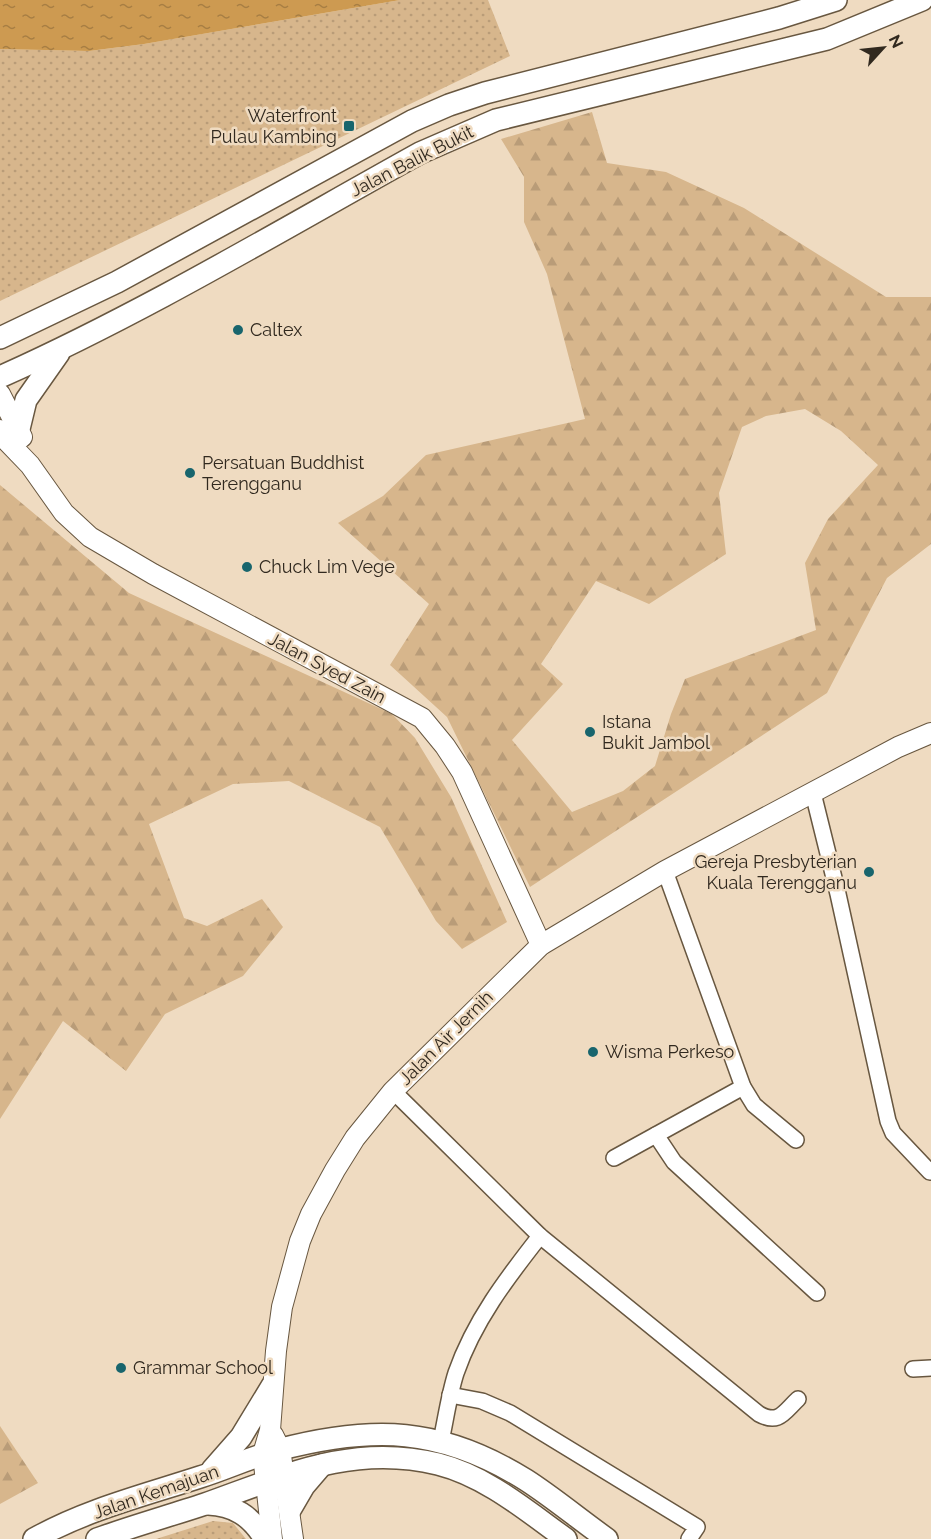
<svg xmlns="http://www.w3.org/2000/svg" width="931" height="1539" font-family="Raleway,sans-serif">
  <style>
    .forest { fill: url(#forest-firs); fill-rule: evenodd }
    .park { fill: url(#park-dots) }
    .water { fill: url(#water-ripples) }
    .lines { fill: none; stroke-linecap: round; stroke-linejoin: round }
    .minor-casing { stroke: #685740; stroke-width: 18 }
    .tertiary-casing { stroke: #685740; stroke-width: 22 }
    .secondary-casing { stroke: #685740; stroke-width: 24 }
    .minor { stroke: #fff; stroke-width: 15 }
    .tertiary { stroke: #fff; stroke-width: 20 }
    .secondary { stroke: #fff; stroke-width: 21 }
    .poi-dot { fill: #18656d; stroke: #efdbc1; stroke-width: 2 }
    .labels { text-anchor: middle; stroke-width: 5; stroke-linejoin: round; paint-order: stroke }
    .poi-label { font-size: 18px; fill: #31291f; stroke: #efdbc1; text-anchor: start }
    .street-label { font-size: 18px; fill: #31291f; stroke: #efdbc1 }
  </style>
  <defs>
    <pattern id="forest-firs" width="22" height="20" patternUnits="userSpaceOnUse" patternTransform="scale(1.5)"><rect width="22" height="20" fill="#d7b68c"/><path d="M5 1l3.5 6h-7zM16 11l3.5 6h-7z" fill="#b99c78"/></pattern>
    <pattern id="park-dots" width="8" height="8" patternUnits="userSpaceOnUse" patternTransform="scale(1.5)"><rect width="8" height="8" fill="#d7b68c"/><path d="M2 2h.1M6 6h.1" fill="none" stroke="#b99c78" stroke-width="1.8" stroke-linecap="round"/></pattern>
    <pattern id="water-ripples" width="26" height="14" patternUnits="userSpaceOnUse" patternTransform="scale(1.5)"><rect width="26" height="14" fill="#cd9a51"/><path d="M2 4q2-2 4 0t4 0M15 11q2-2 4 0t4 0" fill="none" stroke="#a77e43"/></pattern>
  </defs>
  <rect width="100%" height="100%" fill="#efdbc1"/>
  <!-- forest -->
  <g class="forest">
    <path d="M 592,112 L 607,163 L 666,172 L 744,208 L 886,297 L 931,297 L 931,544 L 887,578 L 827,693 L 530,887 L 447,717 L 390,665 L 429,604 L 338,523 L 383,496 L 426,455 L 585,419 L 547,274 L 524,222 L 524,177 L 501,139 ZM 805,409 L 841,431 L 878,465 L 828,519 L 805,563 L 816,630 L 685,679 L 671,714 L 655,766 L 623,791 L 572,812 L 512,740 L 563,684 L 541,664 L 596,581 L 649,604 L 726,554 L 719,493 L 742,427 L 766,416 Z"/>
    <polygon points="0,485 129,593 392,714 415,738 451,797 507,922 462,949 436,921 380,827 289,781 233,784 149,824 184,918 207,926 262,899 283,927 243,976 165,1014 126,1071 63,1021 0,1119"/>
    <polygon points="0,1426 38,1483 0,1504"/>
  </g>
  <!-- park -->
  <g class="park">
    <polygon points="400,0 488,0 510,56 0,301 0,49 89,51 144,44"/>
    <polygon points="213,1521 233,1523 246,1539 156,1539"/>
  </g>
  <!-- water -->
  <polygon class="water" points="0,0 400,0 144,44 89,51 0,49"/>
  <g class="lines">
    <!-- minor casing -->
    <g class="minor-casing">
      <g id="minor">
        <polyline points="813,793 838,894 888,1121 893,1133 930,1172"/>
        <polyline points="665,871 743,1087 754,1105 796,1140"/>
        <path d="M 393,1091 L 540,1236 L 759,1414 C 779,1425 784,1412 798,1399"/>
        <polyline points="656,1135 674,1162 817,1293"/>
        <polyline points="614,1158 743,1087"/>
        <polyline points="913,1369 931,1368"/>
        <polyline points="450,1395 482,1401 510,1413 697,1527 689,1539"/>
        <path d="M 441,1441 C 446,1418 449,1395 456,1373 C 474,1321 507,1278 540,1236"/>
      </g>
    </g>
    <!-- tertiary casing -->
    <g class="tertiary-casing">
      <g id="tertiary">
        <polyline points="0,394 22,437"/>
        <polyline points="0,430 5,439 30,465 64,513 90,537 153,574 422,718 445,746 462,772 541,945"/>
        <polyline points="273,1435 280,1449 293,1539"/>
        <polyline points="272,1539 263,1454 270,1430 276,1351 282,1307 300,1241 311,1214 335,1170 355,1138 393,1091 541,945 665,871 898,747 931,733"/>
      </g>
    </g>
    <!-- secondary casing -->
    <g class="secondary-casing">
      <g id="secondary">
        <polyline points="0,338 117,282 412,121 449,105 485,93 779,18 836,0"/>
        <path d="M 0,377 C 145,312 281,230 420,153 L 496,120 L 827,39 L 922,0"/>
        <polyline points="19,429 26,400 59,353"/>
        <polyline points="212,1470 241,1437 272,1386"/>
        <path d="M 208,1504 C 234,1505 251,1516 265,1539"/>
        <polyline points="290,1510 304,1486 322,1465"/>
        <path d="M 34,1539 C 85,1510 145,1495 200,1477 C 226,1469 251,1457 278,1450 C 373,1425 441,1427 526,1480 C 554,1498 580,1520 607,1539"/>
        <path d="M 97,1539 C 133,1526 169,1516 205,1504 C 284,1476 352,1443 438,1464 C 486,1476 527,1511 566,1539"/>
      </g>
    </g>
    <!-- minor -->
    <use href="#minor" class="minor"/>
    <!-- tertiary -->
    <use href="#tertiary" class="tertiary"/>
    <!-- secondary -->
    <use href="#secondary" class="secondary"/>
  </g>
  <!-- markers -->
  <g class="poi-dot">
    <rect x="343" y="120" width="12" height="12" rx="3"/>
    <circle cx="238" cy="330" r="6"/>
    <circle cx="190" cy="473" r="6"/>
    <circle cx="247" cy="567" r="6"/>
    <circle cx="590" cy="732" r="6"/>
    <circle cx="869" cy="872" r="6"/>
    <circle cx="593" cy="1052" r="6"/>
    <circle cx="121" cy="1368" r="6"/>
  </g>
  <g class="labels">
    <!-- poi labels -->
    <g class="poi-label">
      <text x="337" y="122" text-anchor="end">Waterfront<tspan x="337" dy="21">Pulau Kambing</tspan></text>
      <text x="250" y="336">Caltex</text>
      <text x="202" y="469">Persatuan Buddhist<tspan x="202" dy="21">Terengganu</tspan></text>
      <text x="259" y="573">Chuck Lim Vege</text>
      <text x="602" y="728">Istana<tspan x="602" dy="21">Bukit Jambol</tspan></text>
      <text x="857" y="868" text-anchor="end">Gereja Presbyterian<tspan x="857" dy="21">Kuala Terengganu</tspan></text>
      <text x="605" y="1058">Wisma Perkeso</text>
      <text x="133" y="1374">Grammar School</text>
    </g>
    <!-- street labels -->
    <g class="street-label">
      <text transform="translate(412 161) rotate(-27)" y="6">Jalan Balik Bukit</text>
      <text transform="translate(327 668) rotate(28)" y="6">Jalan Syed Zain</text>
      <text transform="translate(446 1038) rotate(-45)" y="6">Jalan Air Jernih</text>
      <text transform="translate(156 1492) rotate(-19)" y="6">Jalan Kemajuan</text>
    </g>
  </g>
  <!-- north arrow -->
  <g transform="translate(883 48) rotate(63)" stroke="#efdbc1" stroke-width="4.5" paint-order="stroke">
  <path d="M0-4.5L10 22L0 15L-10 22Z" fill="#31291f"/>
  <text y="-9" font-size="16" font-weight="bold" text-anchor="middle" fill="#31291f">N</text>
  </g>
</svg>
